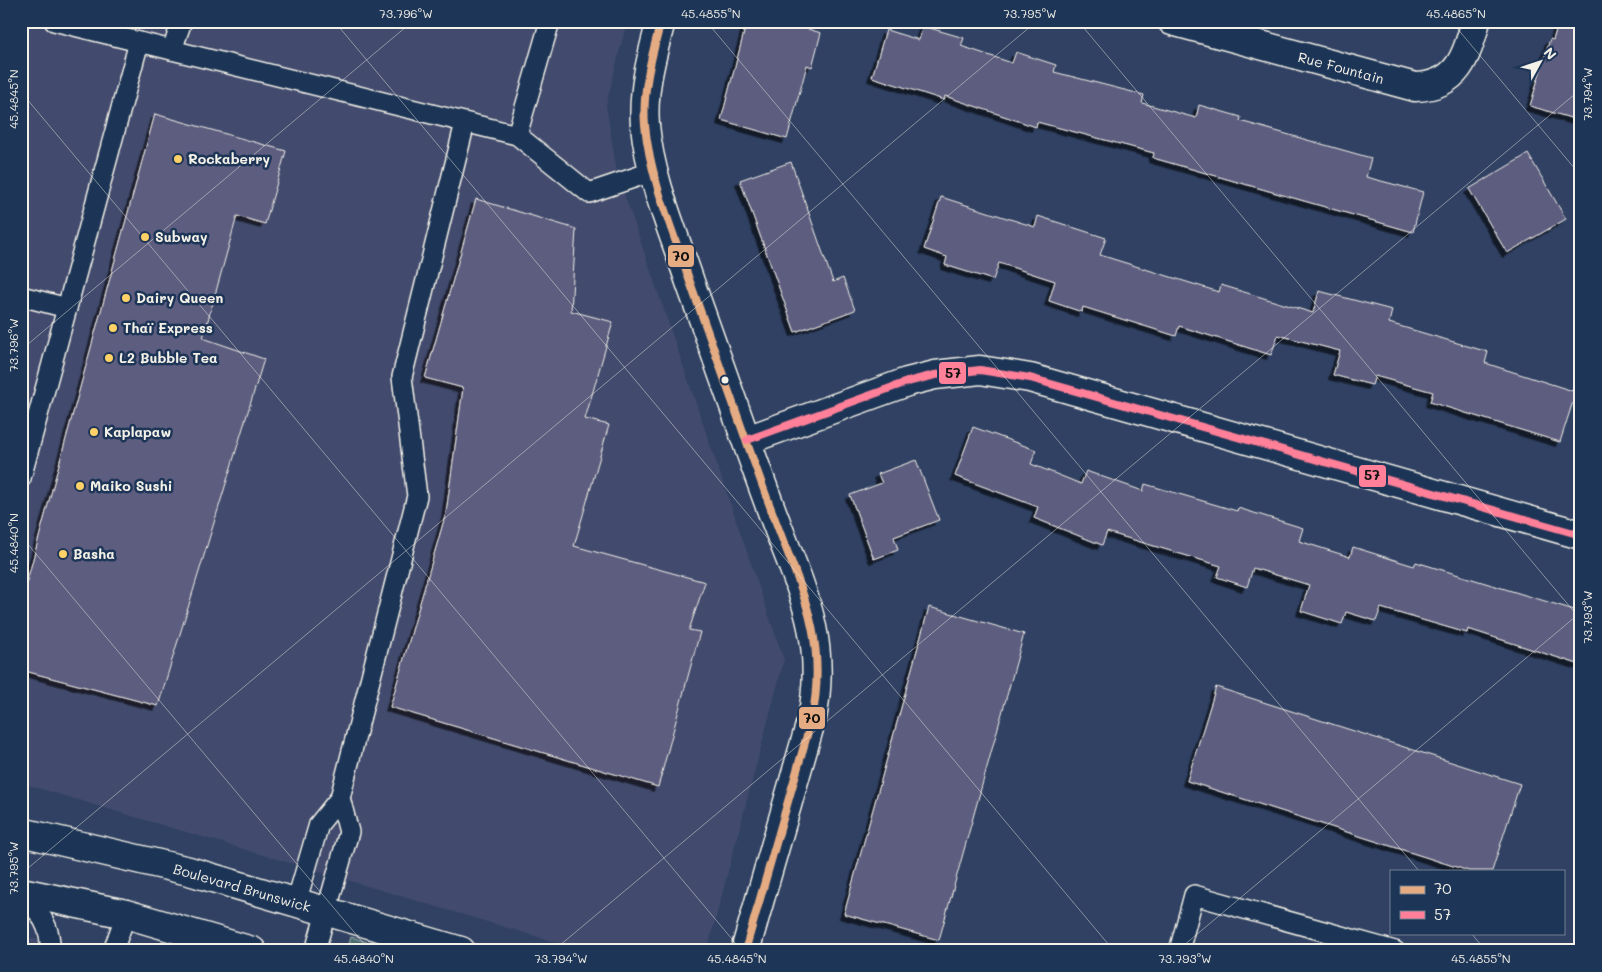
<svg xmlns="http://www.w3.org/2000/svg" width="1602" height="972" font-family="Mali,sans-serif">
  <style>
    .built { fill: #424c6e }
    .green { fill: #4b6e70; stroke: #a0b0ac }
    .building { fill: #5d5d80; stroke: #f4f1e8; filter: url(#shadow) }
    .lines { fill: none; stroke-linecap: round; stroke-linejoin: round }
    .lane-casing { stroke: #f4f1e8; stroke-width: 22 }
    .street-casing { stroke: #f4f1e8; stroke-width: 31 }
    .secondary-casing { stroke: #f4f1e8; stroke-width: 31 }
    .lane { stroke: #1d3557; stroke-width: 19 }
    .street { stroke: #1d3557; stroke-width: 28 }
    .secondary { stroke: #1d3557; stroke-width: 28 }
    .bus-1-casing { stroke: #1d3557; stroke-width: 11 }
    .bus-2-casing { stroke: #1d3557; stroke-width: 11 }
    .bus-1 { stroke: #e5ac83; stroke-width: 8 }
    .bus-2 { stroke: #ff8098; stroke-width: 8 }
    .ticks { fill: none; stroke: #f4f1e8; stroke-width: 1; stroke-opacity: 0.45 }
    .poi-dot { fill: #ffd166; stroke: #1d3557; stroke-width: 2 }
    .bus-dot { fill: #f4f1e8; stroke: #1d3557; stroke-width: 2 }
    .labels { text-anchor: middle; stroke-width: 5; stroke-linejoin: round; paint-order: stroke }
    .street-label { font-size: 14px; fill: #f4f1e8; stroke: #1d3557 }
    .poi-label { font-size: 14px; font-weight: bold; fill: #f4f1e8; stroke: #1d3557; text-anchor: start }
    .line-badge { stroke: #1d3557; stroke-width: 2 }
    .pale-badge-label { font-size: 14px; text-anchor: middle; font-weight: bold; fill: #111 }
    .neatline { fill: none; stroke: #f4f1e8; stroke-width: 2 }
    .ticks-label { font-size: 12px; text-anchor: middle; fill: #f4f1e8 }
  </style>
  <defs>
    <filter id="shadow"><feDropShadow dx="-4.5" dy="4.5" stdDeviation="0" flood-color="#0009"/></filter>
  </defs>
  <rect width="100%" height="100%" fill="#304163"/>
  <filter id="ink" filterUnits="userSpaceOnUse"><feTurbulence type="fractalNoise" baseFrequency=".02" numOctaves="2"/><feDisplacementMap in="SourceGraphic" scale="10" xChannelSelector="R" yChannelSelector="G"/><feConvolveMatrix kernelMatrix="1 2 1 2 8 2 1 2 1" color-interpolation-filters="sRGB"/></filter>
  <g filter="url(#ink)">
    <!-- built -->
    <g class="built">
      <polygon points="21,21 627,21 606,105 617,173 784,660 707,951 585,951 21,783"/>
      <polygon points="21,936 91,951 21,951"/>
    </g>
    <!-- green -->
    <polygon class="green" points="351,937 398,951 347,951"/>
    <!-- building -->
    <g class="building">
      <polygon points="747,21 810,21 808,29 821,33 812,67 807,65 787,139 721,120"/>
      <polygon points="1559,21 1581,21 1581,121 1530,106 1550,39 1553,40"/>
      <polygon points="923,26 964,38 961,46 1012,63 1016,52 1056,65 1054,72 1144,95 1142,103 1196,118 1199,105 1241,117 1240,121 1371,158 1366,177 1423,192 1413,232 1153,158 1154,153 1037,122 1036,127 945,96 944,100 872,77 886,30 919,40"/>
      <polygon points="155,114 286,151 265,224 237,216 203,338 264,359 158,706 21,670 21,603"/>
      <polygon points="1528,154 1566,219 1507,253 1469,189"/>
      <polygon points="791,162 833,282 843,278 855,310 795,332 740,180"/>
      <polygon points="941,197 1035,227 1038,216 1106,238 1100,255 1219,292 1221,285 1313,313 1319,291 1392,310 1389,323 1488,352 1485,363 1576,392 1560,442 1430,402 1433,392 1375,376 1372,385 1333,375 1340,351 1278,335 1271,355 1179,326 1176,336 1083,307 1082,312 1049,301 1055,281 999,263 993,280 945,265 947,257 924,249"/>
      <polygon points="476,199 576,229 571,311 613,322 585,419 609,425 574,546 705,582 689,630 700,632 658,787 390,707 446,513 463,388 425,378"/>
      <polygon points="973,427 1036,450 1031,464 1081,484 1086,471 1143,491 1145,484 1237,511 1238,508 1303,528 1299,541 1350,557 1353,547 1414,566 1416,562 1581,612 1581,665 1468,629 1467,633 1381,608 1376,621 1346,612 1342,624 1301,611 1309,585 1253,568 1247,587 1217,577 1221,566 1107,532 1102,545 1034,518 1038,507 955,476"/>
      <polygon points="916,460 939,520 894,537 898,550 874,559 850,495 882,483 878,474"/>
      <polygon points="929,607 1024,634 939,940 844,914"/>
      <polygon points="1216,687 1520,784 1492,871 1469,871 1187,781"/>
    </g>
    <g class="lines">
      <!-- lane casing -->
      <g class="lane-casing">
        <g id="lane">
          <polyline points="54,21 517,135 589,193 654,171"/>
          <polyline points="172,50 182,21"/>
          <polyline points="517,135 550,21"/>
          <polyline points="21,296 67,308"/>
          <polyline points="21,478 139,42"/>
          <path d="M 21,896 C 39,909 52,928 50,951"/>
          <polyline points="296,903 319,824 340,798 417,496 402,377 465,123"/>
          <polyline points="113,951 126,914"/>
          <polyline points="315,951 349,832 340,798"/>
          <polyline points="1179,951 1194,895 1395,951"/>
        </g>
      </g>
      <!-- street casing -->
      <g class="street-casing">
        <g id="street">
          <path d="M 661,21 C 652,55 642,90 645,125 C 650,179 673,231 690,282 C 718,360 745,439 774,517 C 801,589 828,639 812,718 L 745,951"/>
          <path d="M 1172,21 L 1415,87 C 1458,86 1466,57 1476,21"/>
          <polyline points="747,440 907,382 935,375 980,370 1030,378 1581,535"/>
        </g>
      </g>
      <!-- secondary casing -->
      <g class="secondary-casing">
        <g id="secondary">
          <polyline points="21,832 189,871 461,951"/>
          <polyline points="21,892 126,914 252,951"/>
        </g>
      </g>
      <!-- lane -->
      <use href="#lane" class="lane"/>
      <!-- street -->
      <use href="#street" class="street"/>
      <!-- secondary -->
      <use href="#secondary" class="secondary"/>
      <!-- bus-1 casing -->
      <g class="bus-1-casing">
        <path id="bus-1" d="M 661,21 C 652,55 642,90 645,125 C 650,179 673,231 690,282 C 718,360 745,439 774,517 C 801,589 828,639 812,718 L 745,951"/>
      </g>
      <!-- bus-2 casing -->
      <g class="bus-2-casing">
        <polyline id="bus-2" points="747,440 907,382 935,375 980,370 1030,378 1581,535"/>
      </g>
      <!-- bus-1 -->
      <use href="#bus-1" class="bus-1"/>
      <!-- bus-2 -->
      <use href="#bus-2" class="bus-2"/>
    </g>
  </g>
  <!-- ticks -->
  <path class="ticks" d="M 334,21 L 1114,951M 706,21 L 1419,871M 1078,21 L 1581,620M 1451,21 L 1581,176M 21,92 L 742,951M 21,350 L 413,21M 21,536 L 370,951M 21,874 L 1037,21M 1471,933 L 1486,951M 553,951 L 1581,89M 1177,951 L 1581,612"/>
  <!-- markers -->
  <g class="poi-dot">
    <circle cx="178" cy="159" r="5"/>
    <circle cx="145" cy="237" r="5"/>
    <circle cx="126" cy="298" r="5"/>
    <circle cx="113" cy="328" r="5"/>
    <circle cx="109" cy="358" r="5"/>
    <circle cx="94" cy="432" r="5"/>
    <circle cx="80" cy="486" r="5"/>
    <circle cx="63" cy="554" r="5"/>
  </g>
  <circle class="bus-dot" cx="725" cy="380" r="4.5"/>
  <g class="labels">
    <!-- street labels -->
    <g class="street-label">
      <text transform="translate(1341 68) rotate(15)" y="5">Rue Fountain</text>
      <text transform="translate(242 888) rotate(16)" y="5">Boulevard Brunswick</text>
    </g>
    <!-- poi labels -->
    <g class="poi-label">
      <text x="188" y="164">Rockaberry</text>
      <text x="155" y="242">Subway</text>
      <text x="136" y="303">Dairy Queen</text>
      <text x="123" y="333">Thaï Express</text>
      <text x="119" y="363">L2 Bubble Tea</text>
      <text x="104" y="437">Kaplapaw</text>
      <text x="90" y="491">Maiko Sushi</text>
      <text x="73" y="559">Basha</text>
    </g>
  </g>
  <g class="line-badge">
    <rect x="667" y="244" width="28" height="24" rx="5" fill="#e5ac83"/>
    <rect x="938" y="361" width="29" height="24" rx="5" fill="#ff8098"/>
    <rect x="1358" y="464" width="29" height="24" rx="5" fill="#ff8098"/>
    <rect x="798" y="706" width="28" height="24" rx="5" fill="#e5ac83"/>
  </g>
  <g class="pale-badge-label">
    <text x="681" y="261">70</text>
    <text x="953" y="378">57</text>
    <text x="1372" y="480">57</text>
    <text x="812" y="723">70</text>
  </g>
  <!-- margin -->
  <rect width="1602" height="972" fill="none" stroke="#1d3557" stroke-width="55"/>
  <!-- legend -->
  <rect x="1390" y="870" width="175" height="65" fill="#1d3557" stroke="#738091"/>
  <rect x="1400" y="886" width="25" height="8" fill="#e5ac83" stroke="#738091"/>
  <text x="1434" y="894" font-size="15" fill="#f4f1e8">70</text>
  <rect x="1400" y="911" width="25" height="8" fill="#ff8098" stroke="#738091"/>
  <text x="1434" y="920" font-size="15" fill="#f4f1e8">57</text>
  <!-- north arrow -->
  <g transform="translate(1540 62) rotate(50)" stroke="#1d3557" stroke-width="4" paint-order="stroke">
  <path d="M0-4L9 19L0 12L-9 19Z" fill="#f4f1e8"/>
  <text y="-8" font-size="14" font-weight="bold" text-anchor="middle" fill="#f4f1e8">N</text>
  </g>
  <rect x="28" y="28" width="1546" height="916" class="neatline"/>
  <g class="ticks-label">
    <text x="406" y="18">73.796°W</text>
    <text x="711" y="18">45.4855°N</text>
    <text x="1030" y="18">73.795°W</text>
    <text x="1456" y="18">45.4865°N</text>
    <text transform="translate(1588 94) rotate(-90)" y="4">73.794°W</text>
    <text transform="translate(14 99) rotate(-90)" y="4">45.4845°N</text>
    <text transform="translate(14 345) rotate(-90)" y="4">73.796°W</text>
    <text transform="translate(14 543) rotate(-90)" y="4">45.4840°N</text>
    <text transform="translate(1588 617) rotate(-90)" y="4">73.793°W</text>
    <text transform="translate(14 868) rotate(-90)" y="4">73.795°W</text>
    <text x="364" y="963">45.4840°N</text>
    <text x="561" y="963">73.794°W</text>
    <text x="737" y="963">45.4845°N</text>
    <text x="1185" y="963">73.793°W</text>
    <text x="1481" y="963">45.4855°N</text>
  </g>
</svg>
